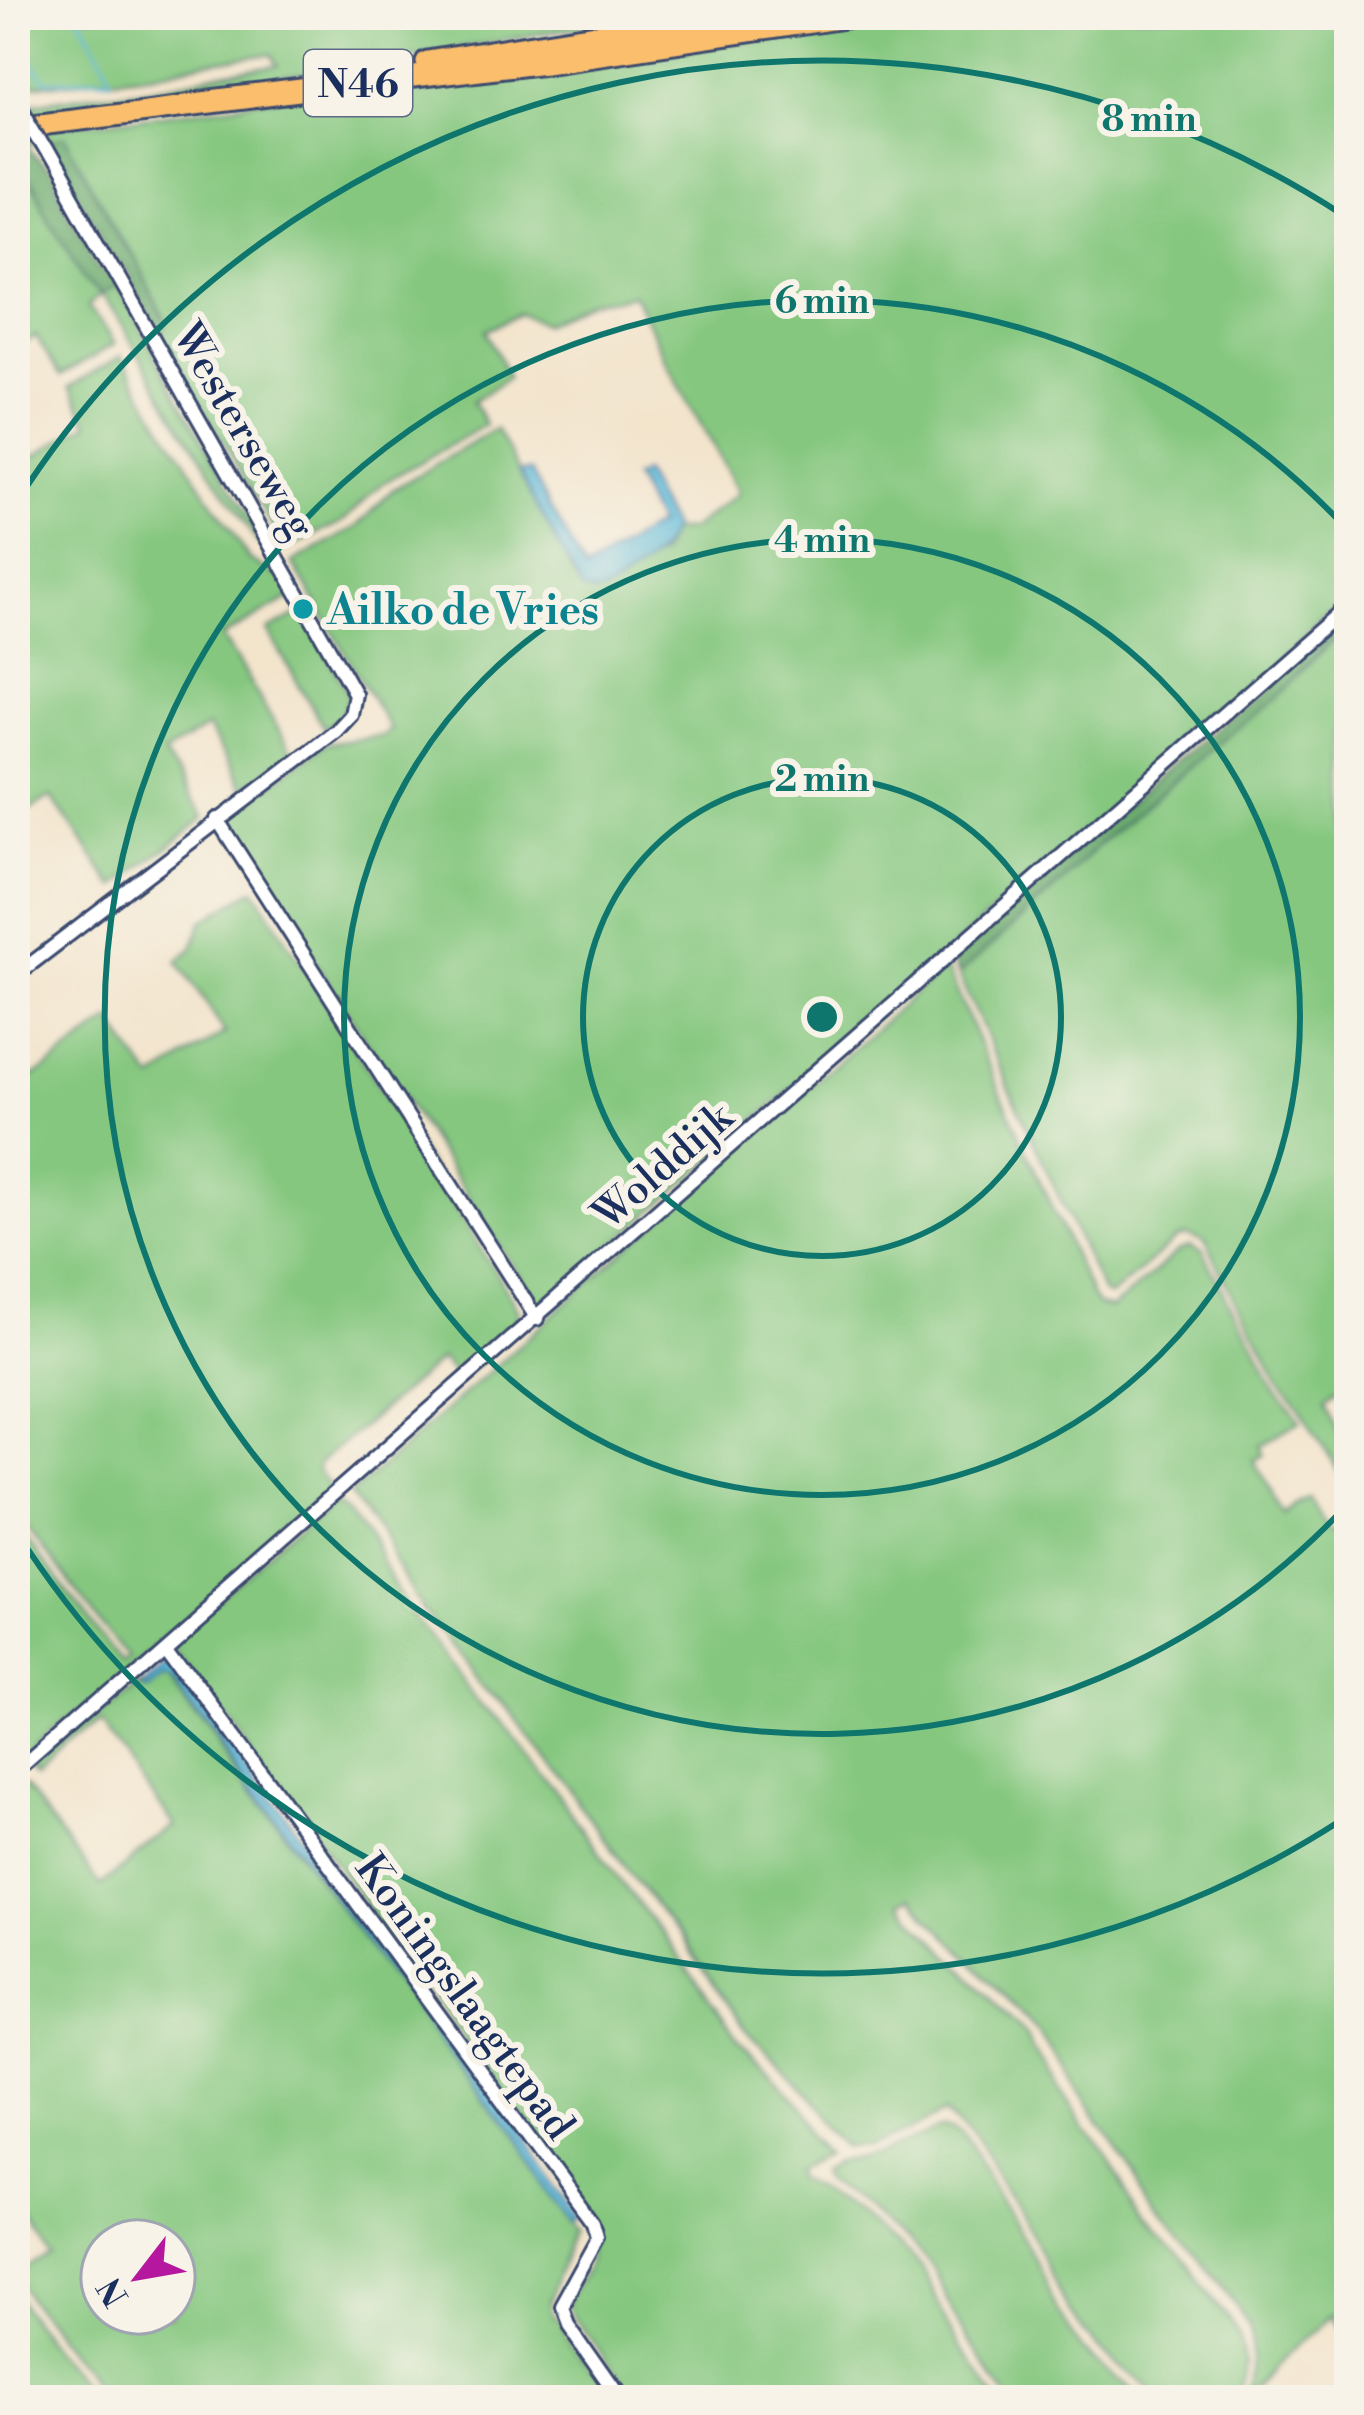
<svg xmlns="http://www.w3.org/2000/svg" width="1364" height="2415" font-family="'Libre Bodoni',serif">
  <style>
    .green { fill: #85c77f; stroke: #507b6e; stroke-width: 3; fill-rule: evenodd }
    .forest { fill: #6cac6e; stroke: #446e66; stroke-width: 3 }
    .water { fill: #5bb9d9; stroke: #3b749c; stroke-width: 3 }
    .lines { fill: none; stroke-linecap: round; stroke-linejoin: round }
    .stream { stroke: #5bb9d9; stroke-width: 3 }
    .street-casing { stroke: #3b4a6e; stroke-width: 18 }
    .highway-casing { stroke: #3b4a6e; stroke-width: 27 }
    .street { stroke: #fff; stroke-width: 12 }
    .highway { stroke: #fabe6d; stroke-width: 21 }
    .street-bridge-casing { stroke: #3b4a6e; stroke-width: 18; stroke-linecap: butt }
    .street-bridge { stroke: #fff; stroke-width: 12 }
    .ring { fill: none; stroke: #0f766e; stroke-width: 6 }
    .culture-dot { fill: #0f9aa8; stroke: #f7f3e8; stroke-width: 4.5 }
    .labels { text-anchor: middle; stroke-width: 12; stroke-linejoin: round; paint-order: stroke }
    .shield { fill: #f7f3e8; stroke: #5d6a87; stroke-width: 3 }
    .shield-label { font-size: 39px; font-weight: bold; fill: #1b2f5e }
    .street-label { font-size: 42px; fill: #1b2f5e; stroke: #f7f3e8 }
    .culture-label { font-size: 42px; font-weight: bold; fill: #0d838f; stroke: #f7f3e8; text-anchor: start }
    .centre { fill: #0f766e; stroke: #f7f3e8; stroke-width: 6 }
    .ring-label { font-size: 36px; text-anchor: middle; font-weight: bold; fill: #0f766e; stroke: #f7f3e8; stroke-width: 12; stroke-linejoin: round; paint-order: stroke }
  </style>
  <rect width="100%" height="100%" fill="#f7f3e8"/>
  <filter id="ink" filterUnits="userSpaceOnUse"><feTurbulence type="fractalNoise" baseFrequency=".00833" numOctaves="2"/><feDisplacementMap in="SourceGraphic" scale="24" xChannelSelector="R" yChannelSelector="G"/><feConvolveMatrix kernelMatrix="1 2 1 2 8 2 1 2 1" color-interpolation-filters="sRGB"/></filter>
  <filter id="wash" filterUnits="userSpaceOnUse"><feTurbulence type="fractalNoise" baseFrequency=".004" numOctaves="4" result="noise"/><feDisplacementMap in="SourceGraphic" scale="48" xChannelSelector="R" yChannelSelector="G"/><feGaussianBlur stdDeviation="2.7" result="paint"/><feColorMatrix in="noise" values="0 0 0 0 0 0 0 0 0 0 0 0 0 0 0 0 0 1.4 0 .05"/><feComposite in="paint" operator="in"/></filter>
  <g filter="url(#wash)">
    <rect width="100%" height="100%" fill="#f3e4cc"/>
    <!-- green -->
    <g class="green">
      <polygon points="15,15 647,15 254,84 15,117 15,105 278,66 272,54 17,89 15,82 26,70 15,52"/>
      <path d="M 903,15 L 1349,15 L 1349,600 L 548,1303 L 537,1304 L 299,937 L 231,822 L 230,816 L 325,744 L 382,736 L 390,730 L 293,563 L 359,526 L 392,490 L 496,429 L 582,589 L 659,556 L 671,532 L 691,530 L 739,494 L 666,361 L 634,293 C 619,299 608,298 592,301 C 578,303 560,318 544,323 L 521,314 L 487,330 L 508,377 L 473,401 L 485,425 L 383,483 L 343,522 L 286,549 L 161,335 L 166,326 L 165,319 L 65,138 L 15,144 L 15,131 L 775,37 Z"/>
      <polygon points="15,161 100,294 115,286 262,540 257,543 101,295 89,307 113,345 61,376 36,337 15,348"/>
      <polygon points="120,357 249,560 288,582 296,595 222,637 292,752 243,789 207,728 164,754 205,818 115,888 50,797 15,818 15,429 33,457 89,424 69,388"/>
      <polygon points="304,611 349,695 342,715 324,728 268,631"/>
      <polygon points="1349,629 1349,1377 1329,1393 1349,1451 1349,1473 1340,1472 1203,1242 1187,1236 1176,1240 1110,1296 1103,1294 958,975 1063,881 1097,846"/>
      <polygon points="255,889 510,1296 518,1311 516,1327 458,1382 441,1359 319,1463 317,1469 333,1491 15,1767 15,1523 119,1663 126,1658 15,1511 15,1053 34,1077 111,1021 153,1081 225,1033 178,961 193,948 202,922"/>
      <polygon points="945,967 1092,1298 1098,1306 1111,1309 1179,1251 1189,1247 1202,1254 1300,1419 1259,1444 1263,1453 1253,1460 1286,1514 1314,1500 1330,1531 1349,1526 1349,2345 1332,2318 1280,2373 1249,2399 1258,2363 1249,2329 1035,2029 910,1897 899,1903 1026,2035 1031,2049 1239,2337 1249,2363 1239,2400 1164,2400 946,2112 877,2146 860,2147 746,2029 350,1495"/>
      <path d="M 335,1503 L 345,1510 L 738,2038 L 844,2152 L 813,2165 L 814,2176 L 831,2186 L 862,2216 L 952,2317 L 1013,2400 L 623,2400 L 563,2307 C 581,2278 611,2249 593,2214 L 173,1643 Z"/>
      <path d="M 163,1669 L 581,2233 L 540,2308 L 541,2318 L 554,2327 L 554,2333 L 600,2400 L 108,2400 L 15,2281 L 15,2271 L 46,2244 L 15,2201 L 15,1793 L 24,1785 L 100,1886 L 175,1826 L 97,1721 L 33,1777 L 27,1770 L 134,1680 L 135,1683 ZM 102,2241 L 174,2241 L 174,2313 L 102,2313 Z"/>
      <polygon points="939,2130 948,2133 959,2145 1150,2400 1026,2400 960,2310 838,2176 837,2168 852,2160 871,2160"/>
      <polygon points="19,2302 95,2400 15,2400 15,2305"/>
    </g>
    <!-- forest -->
    <g class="forest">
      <polygon points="65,137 165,319 166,326 161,335 47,140"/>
      <polygon points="30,142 115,286 100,294 15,161 15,144"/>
      <polygon points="1349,612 1349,629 1097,846 1063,881 958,975 952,962 1128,802"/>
    </g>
    <!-- water -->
    <g class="water">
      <path d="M 519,471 L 531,471 L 585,571 L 657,525 L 633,478 L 642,473 L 672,528 C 659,561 635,573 607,591 L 596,594 L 582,590 Z"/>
      <polygon points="162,1658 175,1664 581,2218 578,2222 573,2222 169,1672 158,1670 141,1685 135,1683"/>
    </g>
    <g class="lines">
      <!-- stream -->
      <g class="stream">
        <polyline points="421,15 426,25"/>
        <polyline points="15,35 46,82 113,77 79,15"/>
      </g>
    </g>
  </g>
  <g filter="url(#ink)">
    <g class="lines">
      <!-- street casing -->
      <g class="street-casing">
        <g id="street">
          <polyline points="217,819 537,1319"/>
          <polyline points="15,976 336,731 351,715 355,694 46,150"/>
          <polyline points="166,1642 592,2224 596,2238 558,2307 564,2323 618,2400"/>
          <polyline points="15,1773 1349,604"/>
        </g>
      </g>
      <!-- highway casing -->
      <g class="highway-casing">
        <g id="highway">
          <polyline points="427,62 722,15"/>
          <polyline points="15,126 545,61 858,15"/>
        </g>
      </g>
      <!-- street -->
      <use href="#street" class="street"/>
      <!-- highway -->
      <use href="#highway" class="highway"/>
      <!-- street-bridge casing -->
      <g class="street-bridge-casing">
        <polyline id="street-bridge" points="15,97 46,150"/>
      </g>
      <!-- street-bridge -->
      <use href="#street-bridge" class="street-bridge"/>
    </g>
  </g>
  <!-- distance rings -->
  <g class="ring">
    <circle cx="822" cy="1017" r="239"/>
    <circle cx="822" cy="1017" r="478"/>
    <path d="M1346 1506A717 717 0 1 1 1346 528"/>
    <path d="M1343 1819A956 956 0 0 1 16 1531M16 503A956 956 0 0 1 1343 215"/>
  </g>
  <!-- markers -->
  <circle class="culture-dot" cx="303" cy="609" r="12"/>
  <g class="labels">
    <!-- shield labels -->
    <rect class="shield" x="304" y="50" width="108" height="66" rx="9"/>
    <g class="shield-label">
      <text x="358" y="97">N46</text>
    </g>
    <!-- street labels -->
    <g class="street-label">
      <text transform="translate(245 430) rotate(60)" y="15">Westerseweg</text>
      <text transform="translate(662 1165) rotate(-41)" y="15">Wolddijk</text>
      <text transform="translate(466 1996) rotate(54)" y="15">Koningslaagtepad</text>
    </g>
    <!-- culture labels -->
    <g class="culture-label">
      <text x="327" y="624">Ailko de Vries</text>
    </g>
  </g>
  <circle cx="822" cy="1017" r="18" class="centre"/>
  <g class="ring-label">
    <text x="1149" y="131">8 min</text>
    <text x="822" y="313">6 min</text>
    <text x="822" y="552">4 min</text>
    <text x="822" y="791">2 min</text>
  </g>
  <!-- margin -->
  <rect width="1364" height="2415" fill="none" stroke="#f7f3e8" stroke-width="60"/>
  <!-- north arrow -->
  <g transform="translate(138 2277) rotate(239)"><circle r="57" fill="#f7f3e8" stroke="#9fa5b1" stroke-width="3"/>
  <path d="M0-9L21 45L0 30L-21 45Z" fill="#b5179e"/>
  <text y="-18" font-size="33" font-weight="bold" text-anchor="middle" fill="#1b2f5e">N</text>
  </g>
</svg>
